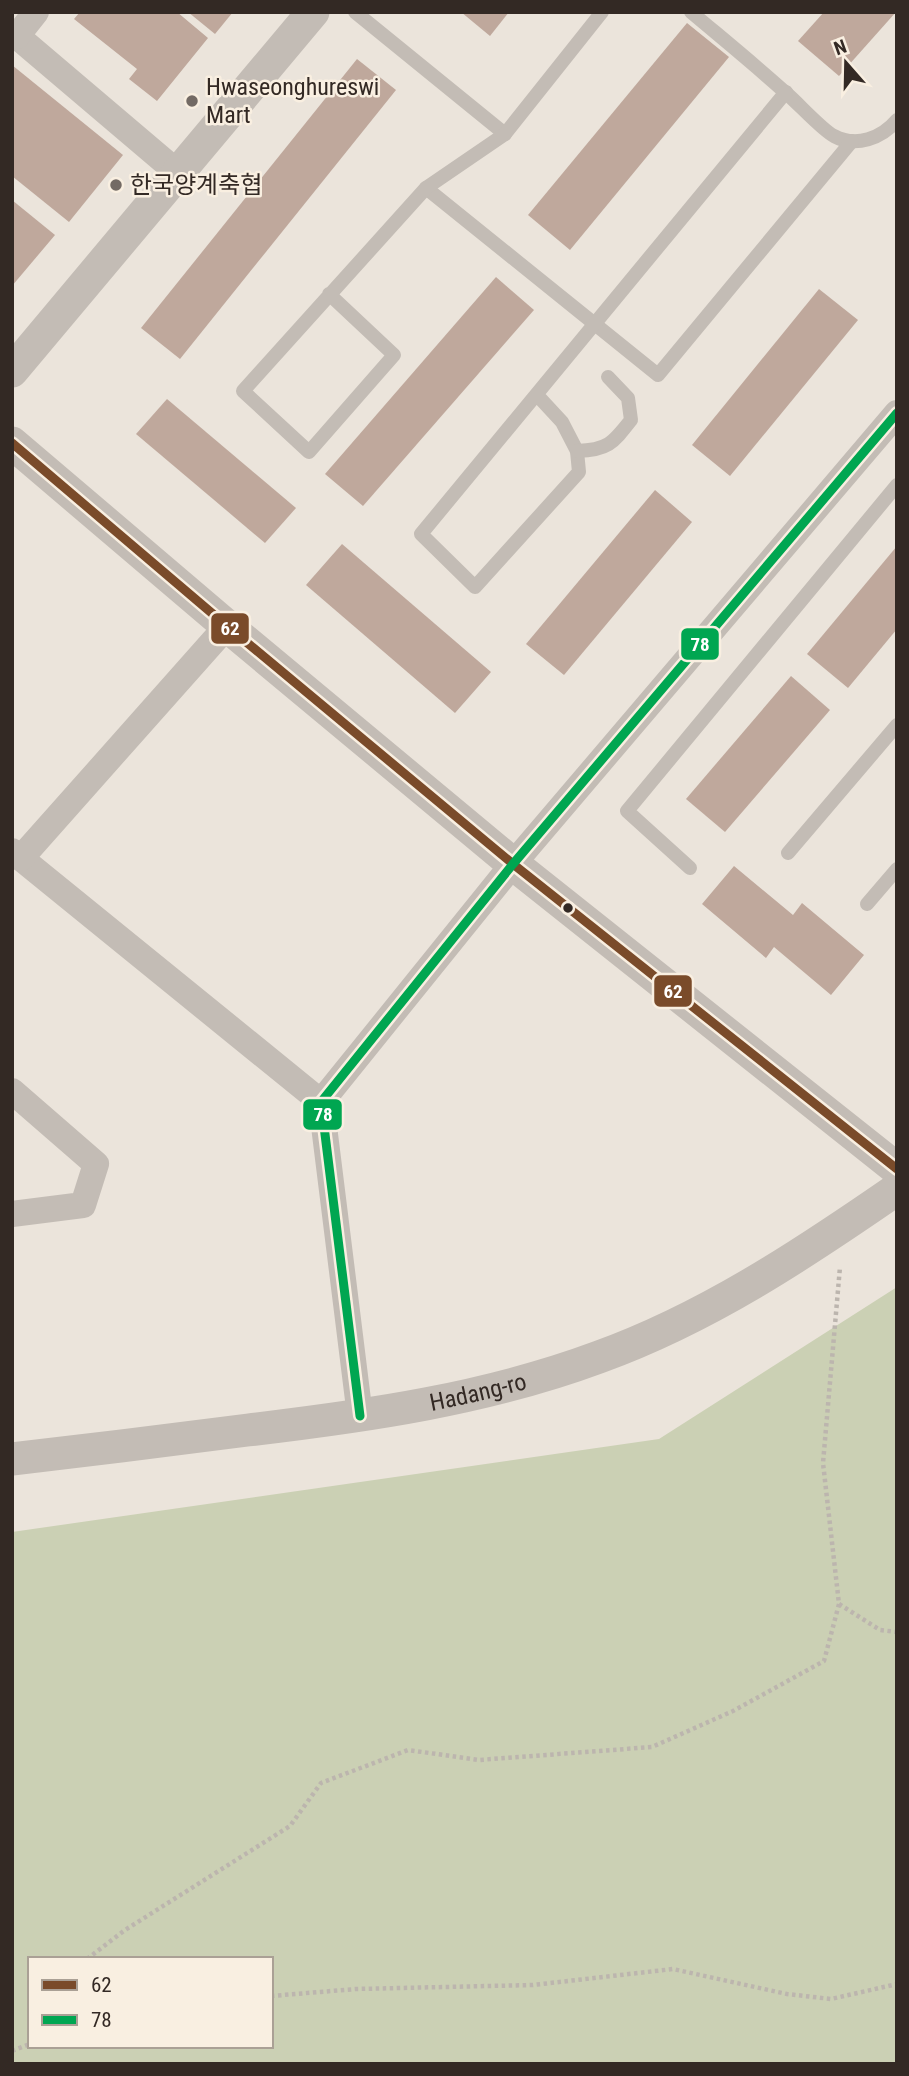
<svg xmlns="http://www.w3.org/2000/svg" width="909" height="2076" font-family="'Roboto Condensed','Noto Sans KR',sans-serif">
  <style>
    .green { fill: #cbd0b4; fill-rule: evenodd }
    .building { fill: #bfa89c }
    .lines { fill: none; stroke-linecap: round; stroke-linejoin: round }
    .path { stroke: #bcb5ae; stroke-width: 4.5; stroke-dasharray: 3.5 3.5; stroke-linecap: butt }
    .service { stroke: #c3bcb5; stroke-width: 14 }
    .minor { stroke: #c3bcb5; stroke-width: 26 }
    .tertiary { stroke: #c3bcb5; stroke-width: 33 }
    .bus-1-casing { stroke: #f9efe1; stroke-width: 14 }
    .bus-2-casing { stroke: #f9efe1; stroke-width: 14 }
    .bus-1 { stroke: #7a4b2a; stroke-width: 9 }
    .bus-2 { stroke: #00a651; stroke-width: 9 }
    .poi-dot { fill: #736a64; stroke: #f9efe1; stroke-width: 2.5 }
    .bus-dot { fill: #332924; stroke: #f9efe1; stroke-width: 2.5 }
    .labels { text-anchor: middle; stroke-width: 5; stroke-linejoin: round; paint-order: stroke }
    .poi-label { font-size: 24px; fill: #332924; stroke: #f9efe1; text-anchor: start }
    .street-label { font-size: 24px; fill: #332924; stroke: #f9efe1 }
    .line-badge { stroke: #f9efe1; stroke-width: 2.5 }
    .badge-label { font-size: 19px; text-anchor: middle; font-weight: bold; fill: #fff }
  </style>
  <rect width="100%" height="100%" fill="#ebe4db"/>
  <!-- green -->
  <path class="green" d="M 897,1287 L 897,2064 L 12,2064 L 12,1532 L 659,1439 ZM 30,1959 L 271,1959 L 271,2046 L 30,2046 Z"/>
  <!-- building -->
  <g class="building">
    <polygon points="80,12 177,12 208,38 157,101 129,79 137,69 74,19"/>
    <polygon points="188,12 233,12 215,34"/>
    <polygon points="461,12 509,12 490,36"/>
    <polygon points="824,12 896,12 839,76 798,41"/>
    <polygon points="687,23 729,57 570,250 528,215"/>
    <polygon points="357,59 396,90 180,359 141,328"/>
    <polygon points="12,65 123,155 69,222 12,176"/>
    <polygon points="12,200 55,235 12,286"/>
    <polygon points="496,277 534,310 363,506 325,474"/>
    <polygon points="819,289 858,320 730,476 692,445"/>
    <polygon points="167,399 296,508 265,543 136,434"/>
    <polygon points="655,490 692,522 564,675 526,644"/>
    <polygon points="342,544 491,672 455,713 306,585"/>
    <polygon points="897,546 897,629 848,688 807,654"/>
    <polygon points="791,676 830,710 725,832 686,799"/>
    <polygon points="734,866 793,915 802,903 864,955 831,995 774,947 766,958 702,904"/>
  </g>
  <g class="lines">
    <!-- path -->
    <g class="path">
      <polyline points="839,1604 880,1630 897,1632"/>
      <polyline points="87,1959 125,1930 290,1826 321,1783 408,1750 479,1760 652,1747 733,1711 824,1661 839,1604 823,1463 840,1267"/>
      <polyline points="271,1996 356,1989 533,1985 673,1969 787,1994 831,1999 897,1984"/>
      <polyline points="12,2051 30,2044"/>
    </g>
    <!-- service -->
    <g class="service">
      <polyline points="355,12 505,134"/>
      <path d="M 691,12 C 723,39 755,65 786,93 C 798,103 822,130 834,136 C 856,148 882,138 897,120"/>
      <polyline points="426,188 658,375 852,141"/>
      <polyline points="329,294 394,355 309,452 243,391 426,188 505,134 602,12"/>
      <polyline points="537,395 562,422 577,451 579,472 475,587 421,534 786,92"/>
      <path d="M 577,451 C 608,450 613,443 631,420 L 628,398 L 608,377"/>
      <polyline points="788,853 897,725"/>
      <polyline points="690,868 627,811 897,485"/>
      <polyline points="867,904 897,869"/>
    </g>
    <!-- minor -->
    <g class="minor">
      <polyline points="12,32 178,173"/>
      <polyline points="17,36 36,12"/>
      <polyline points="12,851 321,1102"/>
      <polyline points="21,858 227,626"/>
      <polyline points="12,1091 96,1164 83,1205 12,1214"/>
      <polyline points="360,1416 321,1102 513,864 897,413"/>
    </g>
    <!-- tertiary -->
    <g class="tertiary">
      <polyline points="12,371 313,12"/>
      <polyline points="12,443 227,626 513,864 897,1169"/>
      <path id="s1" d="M 12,1459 C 91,1450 169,1440 248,1430 C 367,1416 486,1399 599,1357 C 707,1318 803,1254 897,1189"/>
    </g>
    <!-- bus-1 casing -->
    <g class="bus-1-casing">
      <polyline id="bus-1" points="12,443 227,626 513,864 897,1169"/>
    </g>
    <!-- bus-2 casing -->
    <g class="bus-2-casing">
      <polyline id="bus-2" points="360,1416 321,1102 513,864 897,413"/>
    </g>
    <!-- bus-1 -->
    <use href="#bus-1" class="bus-1"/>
    <!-- bus-2 -->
    <use href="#bus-2" class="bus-2"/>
  </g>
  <!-- markers -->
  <g class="poi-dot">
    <circle cx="192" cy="101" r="7"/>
    <circle cx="116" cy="185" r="7"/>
  </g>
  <circle class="bus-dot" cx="568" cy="908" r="6"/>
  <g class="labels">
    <!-- poi labels -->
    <g class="poi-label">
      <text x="206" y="95">Hwaseonghureswi<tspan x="206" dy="28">Mart</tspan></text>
      <text x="130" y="193">한국양계축협</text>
    </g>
    <!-- street labels -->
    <g class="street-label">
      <text dy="8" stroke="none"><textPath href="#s1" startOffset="471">Hadang-ro</textPath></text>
    </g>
  </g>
  <g class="line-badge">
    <rect x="210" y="612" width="40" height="33" rx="7" fill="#7a4b2a"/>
    <rect x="680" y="627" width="40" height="34" rx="7" fill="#00a651"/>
    <rect x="653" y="974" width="40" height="34" rx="7" fill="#7a4b2a"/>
    <rect x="302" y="1098" width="41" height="33" rx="7" fill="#00a651"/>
  </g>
  <g class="badge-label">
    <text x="230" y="635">62</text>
    <text x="700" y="651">78</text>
    <text x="673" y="998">62</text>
    <text x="323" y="1121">78</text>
  </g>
  <!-- border -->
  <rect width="909" height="2076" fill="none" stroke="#332924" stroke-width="28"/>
  <!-- legend -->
  <rect x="28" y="1957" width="245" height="91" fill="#f9efe1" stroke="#aaa095" stroke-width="2"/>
  <rect x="42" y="1980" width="35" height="10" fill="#7a4b2a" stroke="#aaa095" stroke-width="2"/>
  <text x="91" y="1992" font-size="21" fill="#332924">62</text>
  <rect x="42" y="2015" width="35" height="10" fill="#00a651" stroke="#aaa095" stroke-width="2"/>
  <text x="91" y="2027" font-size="21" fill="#332924">78</text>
  <!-- north arrow -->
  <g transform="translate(846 63) rotate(340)" stroke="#f9efe1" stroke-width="5" paint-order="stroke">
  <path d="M0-5L12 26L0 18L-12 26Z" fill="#332924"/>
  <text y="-10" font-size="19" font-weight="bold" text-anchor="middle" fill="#332924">N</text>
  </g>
</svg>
